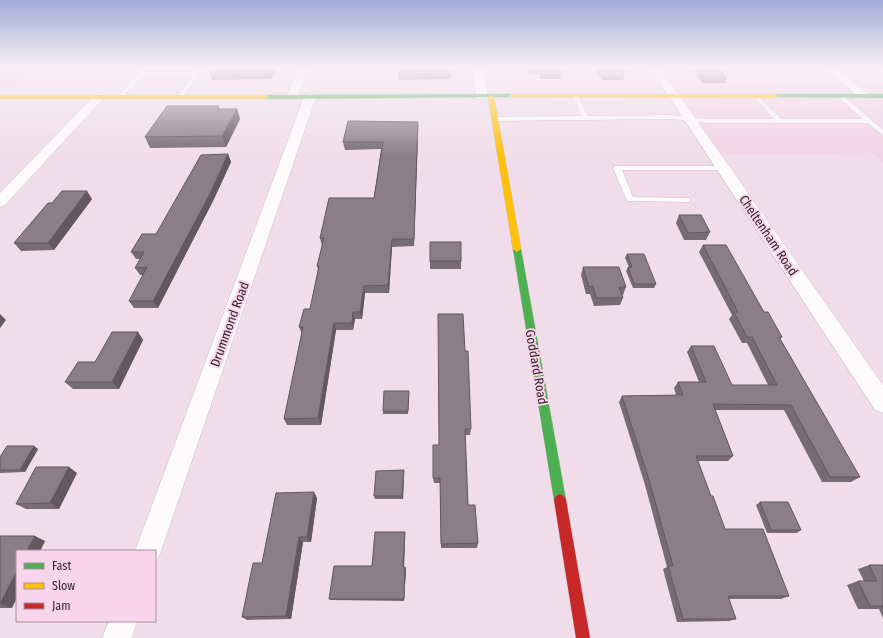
<svg xmlns="http://www.w3.org/2000/svg" width="883" height="638" font-family="'Fira Sans Condensed',sans-serif">
  <style>
    .built { fill: #f3d3e6 }
    .green { fill: #f8c6e6 }
    .lines { fill: none; stroke-linecap: round; stroke-linejoin: round }
    .lane-casing { stroke: #cbbdc6; stroke-width: 1 }
    .street-casing { stroke: #cbbdc6; stroke-width: 1 }
    .fast-casing { stroke: #cbbdc6; stroke-width: 1 }
    .slow-casing { stroke: #cbbdc6; stroke-width: 1 }
    .jam-casing { stroke: #cbbdc6; stroke-width: 1 }
    .lane { fill: #fdfafc; fill-rule: evenodd }
    .street { fill: #fdfafc; fill-rule: evenodd }
    .fast { fill: #4caf50; fill-rule: evenodd }
    .slow { fill: #ffc107; fill-rule: evenodd }
    .jam { fill: #c62828; fill-rule: evenodd }
    .wall { fill: #786c74 }
    .shaded-wall { fill: #62585e }
    .building { fill: #8c7e87; stroke: #62585e }
    .labels { text-anchor: middle; stroke-width: 4; stroke-linejoin: round; paint-order: stroke }
    .street-label { font-size: 13px; fill: #33262e; stroke: #f8d5ea }
  </style>
  <rect width="100%" height="100%" fill="#f0dde9"/>
  <!-- built -->
  <polygon class="built" points="883,85 883,162 873,153 721,154 673,87"/>
  <!-- green -->
  <polygon class="green" points="0,68 40,68 17,86 0,86"/>
  <g class="lines">
    <!-- lane casing -->
    <g class="lane-casing">
      <g id="lane">
        <polygon points="140,68 146,68 144,72 196,72 202,68 208,68 199,75 182,98 177,97 193,76 143,76 122,98 118,98 118,96 138,74"/>
        <polygon points="756,94 781,119 863,119 837,96 842,95 883,130 883,135 867,123 708,123 672,119 495,121 492,119 495,117 581,116 573,97 576,95 579,97 587,116 672,115 708,119 774,119 754,97 754,95"/>
        <polygon points="614,166 723,166 727,168 723,170 622,170 633,197 690,198 690,202 687,202 627,201 613,168"/>
      </g>
    </g>
    <!-- street casing -->
    <g class="street-casing">
      <g id="street">
        <polygon points="299,68 309,68 298,97 296,99 288,99 286,97"/>
        <polygon points="473,68 483,68 488,97 486,99 478,99 476,97"/>
        <polygon points="650,68 660,68 883,385 883,413 875,410"/>
        <polygon points="825,68 836,68 870,96 868,98 860,98"/>
        <polygon points="99,93 103,95 105,97 103,99 5,205 0,207 0,193 95,95"/>
        <polygon points="310,93 314,95 316,97 161,551 157,560 155,561 155,551 135,551 304,97 306,95"/>
        <polygon points="109,621 137,621 132,638 102,638"/>
      </g>
    </g>
    <!-- fast casing -->
    <g class="fast-casing">
      <g id="fast">
        <polygon points="512,94 514,95 514,97 266,99 263,97 266,95"/>
        <polygon points="775,94 883,94 883,98 773,97 773,95"/>
        <polygon points="517,246 521,249 566,500 564,504 560,506 556,504 554,500 513,249"/>
      </g>
    </g>
    <!-- slow casing -->
    <g class="slow-casing">
      <g id="slow">
        <polygon points="512,94 775,94 778,96 775,98 510,97 509,96"/>
        <polygon points="0,95 266,95 269,97 266,99 0,99"/>
        <polygon points="491,95 494,97 521,249 517,252 513,249 488,97"/>
      </g>
    </g>
    <!-- jam casing -->
    <g class="jam-casing">
      <polygon id="jam" points="560,494 564,496 566,500 590,638 576,638 554,500 556,496"/>
    </g>
    <!-- lane -->
    <use href="#lane" class="lane"/>
    <!-- street -->
    <use href="#street" class="street"/>
    <!-- fast -->
    <use href="#fast" class="fast"/>
    <!-- slow -->
    <use href="#slow" class="slow"/>
    <!-- jam -->
    <use href="#jam" class="jam"/>
  </g>
  <!-- wall -->
  <g class="wall">
    <polygon points="214,68 278,68 271,79 212,80 210,73"/>
    <polygon points="343,68 451,68 451,79 399,80 399,69 343,69"/>
    <polygon points="527,68 561,68 562,69 560,79 540,79 539,74 529,74"/>
    <polygon points="594,68 622,68 625,73 623,80 602,80 600,76 598,76"/>
    <polygon points="691,68 718,68 727,78 725,83 703,83"/>
    <polygon points="221,109 237,109 240,119 226,147 150,148 145,137"/>
    <polygon points="418,122 418,129 414,246 392,247 389,293 365,293 362,319 355,319 353,330 336,330 321,425 287,425 284,419 302,334 299,327 310,309 318,270 317,266 322,246 320,238 374,198 381,149 345,150 343,142"/>
    <polygon points="228,154 231,162 213,201 158,308 134,308 129,301 143,275 140,275 135,268 140,259 136,259 131,252 156,234"/>
    <polygon points="92,199 54,250 21,251 14,243 52,203"/>
    <polygon points="679,215 710,232 706,240 684,240 676,223"/>
    <polygon points="430,242 461,261 461,269 430,269"/>
    <polygon points="703,245 764,312 782,337 780,339 860,477 851,482 822,482 784,410 715,410 733,456 728,461 698,461 711,496 725,529 789,596 781,599 729,599 736,619 729,621 677,622 663,569 667,567 645,485 619,402 622,396 676,395 674,388 678,382 699,382 687,352 691,346 732,385 768,385 747,343 742,343 729,319 732,315 699,252"/>
    <polygon points="627,254 656,284 654,288 633,288 626,271 628,267 629,267 625,258"/>
    <polygon points="583,267 626,287 623,295 622,295 623,298 620,305 594,306 590,294 586,294 581,275"/>
    <polygon points="138,332 143,340 119,389 73,389 65,382"/>
    <polygon points="465,351 471,429 470,435 465,435 468,505 478,543 477,548 441,548 440,483 434,483 433,478"/>
    <polygon points="409,394 408,414 383,414 383,411"/>
    <polygon points="38,449 25,472 0,473 0,457"/>
    <polygon points="404,470 404,473 403,499 375,499 374,496"/>
    <polygon points="77,473 59,509 26,509 16,504"/>
    <polygon points="317,498 311,542 303,542 291,619 247,620 242,617 262,563"/>
    <polygon points="760,502 801,530 797,533 767,533 756,505"/>
    <polygon points="405,534 404,567 405,567 406,569 404,601 331,600 329,599 372,566"/>
    <polygon points="0,536 45,541 40,551 17,551 12,608 0,608"/>
    <polygon points="869,565 883,565 883,618 879,609 858,609 847,585 858,581 864,581 858,569"/>
  </g>
  <!-- shaded-wall -->
  <g class="shaded-wall">
    <polygon points="272,68 278,68 271,79 269,73"/>
    <polygon points="237,109 240,119 226,147 222,136"/>
    <polygon points="418,122 418,129 414,246 414,239"/>
    <polygon points="228,154 231,162 213,201 158,308 153,301"/>
    <polygon points="87,191 92,199 54,250 48,243"/>
    <polygon points="392,239 392,247 389,293 388,285"/>
    <polygon points="364,286 365,293 362,319 360,312"/>
    <polygon points="353,312 355,319 353,330 352,323"/>
    <polygon points="0,314 6,320 0,328"/>
    <polygon points="334,323 336,330 321,425 318,418"/>
    <polygon points="138,332 143,340 119,389 112,382"/>
    <polygon points="34,446 38,449 25,472 20,470"/>
    <polygon points="69,467 77,473 59,509 50,503"/>
    <polygon points="404,470 404,473 403,499 402,496"/>
    <polygon points="314,492 317,498 311,542 307,537"/>
    <polygon points="405,532 405,534 404,569 403,567"/>
    <polygon points="35,536 45,541 40,551 27,551"/>
    <polygon points="299,537 303,542 291,619 286,616"/>
    <polygon points="405,567 406,569 404,601 404,599"/>
    <polygon points="17,571 17,598 12,608 0,604"/>
  </g>
  <!-- building -->
  <g class="building">
    <polygon points="214,68 272,68 269,73 210,73"/>
    <polygon points="400,68 451,68 451,73 399,74"/>
    <polygon points="542,68 561,68 562,69 542,69"/>
    <polygon points="599,68 622,68 625,73 604,73 602,69 599,69"/>
    <polygon points="697,68 718,68 727,78 705,78"/>
    <polygon points="167,106 219,106 218,109 237,109 222,136 145,137"/>
    <polygon points="348,121 418,122 414,239 392,239 388,285 364,286 360,312 353,312 352,323 334,323 318,418 284,419 303,327 299,327 304,309 310,309 319,266 317,266 324,238 320,238 329,198 374,198 383,142 343,142"/>
    <polygon points="228,154 210,194 153,301 129,301 147,267 135,268 144,252 131,252 142,234 156,234 201,155"/>
    <polygon points="62,191 87,191 48,243 14,243 48,203 52,203"/>
    <polygon points="679,215 701,215 710,232 688,233"/>
    <rect x="430" y="242" width="31" height="19"/>
    <polygon points="703,245 726,245 764,312 768,312 782,337 779,337 860,477 830,477 791,405 713,404 733,456 696,456 711,496 713,496 725,529 763,529 789,596 728,596 736,619 683,619 668,566 673,566 649,480 622,396 683,395 678,382 706,382 691,346 714,346 732,385 777,385 752,337 747,337 734,312 738,312"/>
    <polygon points="627,254 644,254 656,284 634,284 628,267 632,267"/>
    <polygon points="583,267 619,267 626,287 619,287 623,298 596,298 593,286 589,287"/>
    <polygon points="438,314 463,314 465,351 468,351 471,429 465,429 468,505 475,505 478,543 441,544 440,478 433,478 433,445 439,445"/>
    <polygon points="112,332 138,332 112,382 65,382 78,362 95,362"/>
    <polygon points="384,391 409,391 408,411 383,411"/>
    <polygon points="7,446 34,446 20,470 0,470 0,457"/>
    <polygon points="36,467 69,467 50,503 16,504"/>
    <polygon points="404,470 402,496 374,496 376,471"/>
    <polygon points="314,492 307,537 299,537 286,616 242,617 253,563 262,563 276,493"/>
    <polygon points="760,502 788,502 801,530 771,530"/>
    <polygon points="375,532 405,532 403,567 405,567 404,599 329,599 334,566 372,566"/>
    <polygon points="0,536 35,536 27,551 17,551 17,571 0,604"/>
    <polygon points="869,565 883,565 883,606 870,606 858,581 877,581"/>
  </g>
  <!-- sky -->
  <linearGradient id="sky" x2="0" y2="1"><stop stop-color="#a1aad8"/><stop offset="0.43" stop-color="#f8f0f5"/><stop offset="1" stop-color="#f8f0f5" stop-opacity="0"/></linearGradient>
  <rect width="883" height="157" fill="url(#sky)"/>
  <g class="labels">
    <!-- street labels -->
    <g class="street-label">
      <text transform="translate(769 235) rotate(56)" y="5">Cheltenham Road</text>
      <text transform="translate(229 324) rotate(-70)" y="5">Drummond Road</text>
      <text transform="translate(537 367) rotate(80)" y="5">Goddard Road</text>
    </g>
  </g>
  <!-- legend -->
  <rect x="16" y="550" width="140" height="72" fill="#f8d5ea" stroke="#a98f9f"/>
  <rect x="24" y="563" width="20" height="6" fill="#4caf50" stroke="#a98f9f"/>
  <text x="52" y="570" font-size="12" fill="#33262e">Fast</text>
  <rect x="24" y="583" width="20" height="6" fill="#ffc107" stroke="#a98f9f"/>
  <text x="52" y="590" font-size="12" fill="#33262e">Slow</text>
  <rect x="24" y="603" width="20" height="6" fill="#c62828" stroke="#a98f9f"/>
  <text x="52" y="610" font-size="12" fill="#33262e">Jam</text>
</svg>
